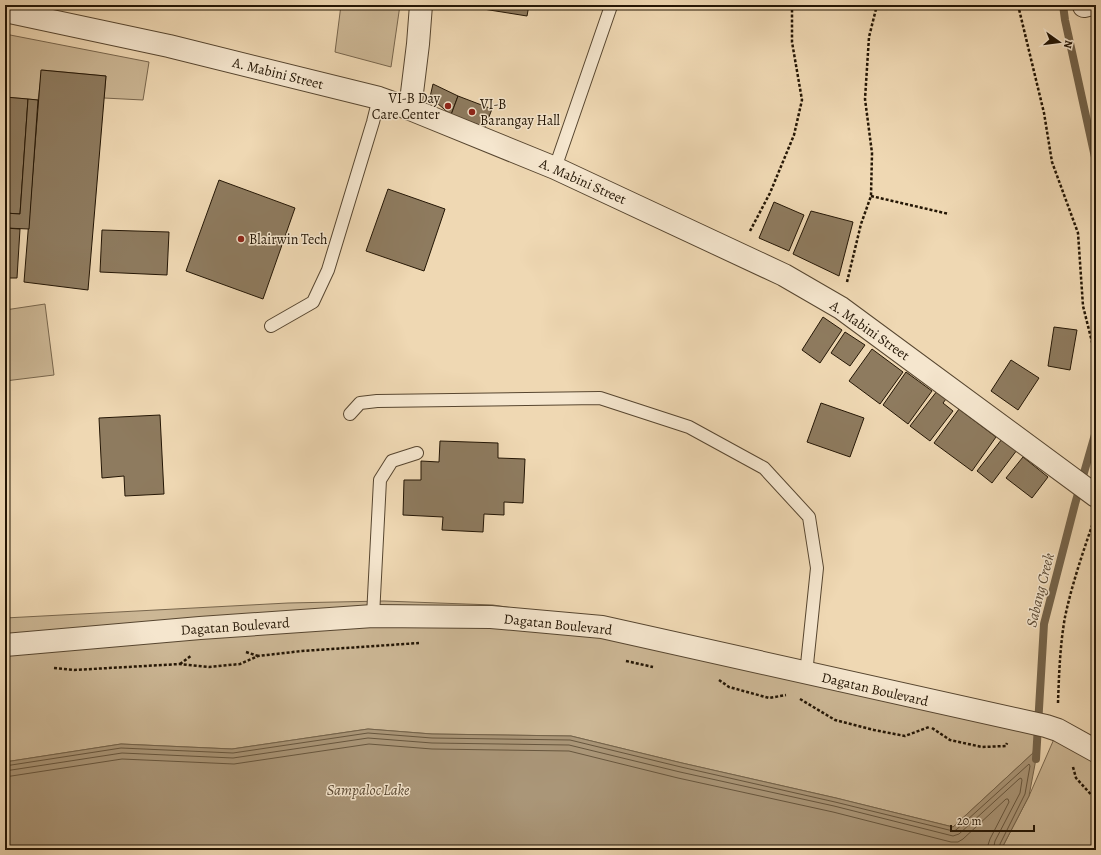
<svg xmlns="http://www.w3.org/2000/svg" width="1101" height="855" font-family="Alegreya,serif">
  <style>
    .green { fill: #ccb795; stroke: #78664d }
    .water { fill: #aa9678; stroke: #74634a }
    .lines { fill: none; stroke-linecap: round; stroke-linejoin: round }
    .shore { stroke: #67563e; stroke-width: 1 }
    .stream { stroke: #74634a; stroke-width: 8 }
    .building { fill: #8e7b5f; stroke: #241605 }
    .service-casing { stroke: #574630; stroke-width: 14 }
    .minor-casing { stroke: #574630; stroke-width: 24 }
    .tertiary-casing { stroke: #574630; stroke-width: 24 }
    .path { stroke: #241605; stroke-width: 2.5; stroke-dasharray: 3 2; stroke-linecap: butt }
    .service { stroke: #f5e6ce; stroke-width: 12 }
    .minor { stroke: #f5e6ce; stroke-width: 22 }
    .tertiary { stroke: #f5e6ce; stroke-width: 22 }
    .poi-dot { fill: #8f2418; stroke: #f5e6ce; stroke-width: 1.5 }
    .labels { text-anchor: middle; stroke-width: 3; stroke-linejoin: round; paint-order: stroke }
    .street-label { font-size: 14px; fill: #241605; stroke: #f5e6ce }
    .poi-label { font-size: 14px; fill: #241605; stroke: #f5e6ce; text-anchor: start }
    .water-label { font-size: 15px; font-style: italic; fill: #5a4933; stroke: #f5e6ce }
  </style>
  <rect width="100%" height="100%" fill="#efd8b3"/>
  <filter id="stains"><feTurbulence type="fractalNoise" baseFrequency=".005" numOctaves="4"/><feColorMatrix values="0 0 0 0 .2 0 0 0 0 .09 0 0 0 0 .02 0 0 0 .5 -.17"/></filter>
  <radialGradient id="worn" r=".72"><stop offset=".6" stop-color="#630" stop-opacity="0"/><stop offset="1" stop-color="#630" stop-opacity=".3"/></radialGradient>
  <!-- green -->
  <g class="green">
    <polygon points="341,5 400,5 391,67 335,52"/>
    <polygon points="5,34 149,62 143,100 104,98 106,76 42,70 38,100 5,97"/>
    <polygon points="45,304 54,375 5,381 5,310"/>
    <polygon points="384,601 493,605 601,621 1038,725 1033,753 953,827 836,798 682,763 571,736 432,734 368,729 232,749 121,744 5,762 5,618 288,603"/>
    <polygon points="1054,739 1096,763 1096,850 1018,850 1003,846 1029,796"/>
  </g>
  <!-- water -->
  <polygon class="water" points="368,729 432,734 571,736 682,763 836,798 953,827 1033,753 1036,759 1029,796 1003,846 1018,850 5,850 5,762 121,744 232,749"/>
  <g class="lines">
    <!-- shore -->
    <g class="shore">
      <polyline points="5,766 121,748 233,753 368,733 432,738 570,740 681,767 835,802 953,831 956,830 1029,764 1030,766 1025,794 1000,844 1000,847 1003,850"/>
      <polyline points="5,771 122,753 233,758 368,738 432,743 569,745 680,772 834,806 953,836 959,834 1019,779 1021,778 1022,780 1020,793 995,841 994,846 996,850"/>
      <polyline points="5,777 122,759 234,764 369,744 432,749 569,751 678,778 833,812 951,842 958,842 963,839 1006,799 1008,799 1009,802 990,839 988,845 989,850"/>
    </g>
    <!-- stream -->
    <g class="stream">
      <polyline points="1063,5 1065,20 1096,162"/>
      <polyline points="1036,759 1044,624 1075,504 1096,431"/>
    </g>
  </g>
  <!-- building -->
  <g class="building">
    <polygon points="478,5 529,5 527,16 477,8"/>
    <polygon points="41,70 106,76 88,290 24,282"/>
    <polygon points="433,84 458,96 451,115 430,97"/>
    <polygon points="458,96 492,109 485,127 451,115"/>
    <polygon points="5,97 28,99 20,214 5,213"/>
    <polygon points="28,99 38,100 29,229 5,228 5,213 20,214"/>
    <polygon points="219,180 295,208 263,299 186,271"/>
    <polygon points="388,189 445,209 424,271 366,251"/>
    <polygon points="774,202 804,215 789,251 759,238"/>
    <polygon points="811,211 853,222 839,276 793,254"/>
    <polygon points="5,228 20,229 17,278 5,278"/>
    <polygon points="102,230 169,232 167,275 100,272"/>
    <polygon points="823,317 842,330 820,363 802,350"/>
    <polygon points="1054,327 1077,330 1070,370 1048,366"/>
    <polygon points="845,332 865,345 850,366 831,353"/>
    <polygon points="872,349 903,372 880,404 849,381"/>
    <polygon points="1011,360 1039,378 1018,410 991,391"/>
    <polygon points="906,372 932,391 908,424 883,405"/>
    <polygon points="937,391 946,399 943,403 953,411 930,441 910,426"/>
    <polygon points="821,403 864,418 850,457 807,442"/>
    <polygon points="959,409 996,437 972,471 934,443"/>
    <polygon points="160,415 164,494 125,496 124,476 102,478 99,418"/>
    <polygon points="1002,439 1017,450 992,483 977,471"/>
    <polygon points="440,441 498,443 498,458 525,459 523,503 504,502 504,515 484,514 483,532 442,530 443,517 403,515 404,480 421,480 421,461 439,462"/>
    <polygon points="1023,457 1048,477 1032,498 1006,478"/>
  </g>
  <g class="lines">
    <!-- service casing -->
    <g class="service-casing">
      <g id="service">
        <polyline points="555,168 611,6"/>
        <polyline points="271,326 313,302 328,270 373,122 379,98"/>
        <polyline points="350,414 360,403 377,401 600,398 689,427 764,468 809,517 817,568 806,674"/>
        <polyline points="373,616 380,480 392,461 417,453"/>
      </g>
    </g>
    <!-- minor casing -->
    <g class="minor-casing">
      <g id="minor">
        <polyline points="1084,6 1088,5"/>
        <polyline points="5,645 200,628 373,616 491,617 602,627 1046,726 1058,730 1096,751"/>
      </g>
    </g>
    <!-- tertiary casing -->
    <g class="tertiary-casing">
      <g id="tertiary">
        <polyline points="5,11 169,46 379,98 410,109 555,168 784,275 841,308 1096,496"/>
        <polyline points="410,109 418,44 421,5"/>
      </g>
    </g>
    <!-- path -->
    <g class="path">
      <polyline points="1018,5 1044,113 1052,162 1078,233 1083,306 1096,358"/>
      <polyline points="871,196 949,214"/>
      <polyline points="750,231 770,193 794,135 802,100 792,42 792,5"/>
      <polyline points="847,282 861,224 871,196 872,153 865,99 869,37 877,5"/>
      <polyline points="246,652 258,656"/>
      <polyline points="626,661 653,667"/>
      <polyline points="180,664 192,655"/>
      <polyline points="54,668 74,670 180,664 209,667 240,664 258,656 302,651 419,643"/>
      <polyline points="719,680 729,687 769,698 786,695"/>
      <polyline points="800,699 835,720 874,730 905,736 929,727"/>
      <path d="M 1058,703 C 1059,674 1060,645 1065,617 C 1072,584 1083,552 1094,520"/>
      <polyline points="932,728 950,740 982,747 1006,746 1007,743"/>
      <polyline points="1073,767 1076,778 1096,800"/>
    </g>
    <!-- service -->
    <use href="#service" class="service"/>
    <!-- minor -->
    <use href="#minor" class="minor"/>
    <!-- tertiary -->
    <use href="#tertiary" class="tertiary"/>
  </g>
  <!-- markers -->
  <g class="poi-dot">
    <circle cx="448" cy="106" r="4"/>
    <circle cx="472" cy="112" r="4"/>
    <circle cx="241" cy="239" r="4"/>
  </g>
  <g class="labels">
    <!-- street labels -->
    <g class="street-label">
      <text transform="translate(278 73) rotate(14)" y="5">A. Mabini Street</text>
      <text transform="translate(583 181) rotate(24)" y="5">A. Mabini Street</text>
      <text transform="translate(870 330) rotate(35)" y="5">A. Mabini Street</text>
      <text transform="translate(558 624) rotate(6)" y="5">Dagatan Boulevard</text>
      <text transform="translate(235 626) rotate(-4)" y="5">Dagatan Boulevard</text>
      <text transform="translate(875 689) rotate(13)" y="5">Dagatan Boulevard</text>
    </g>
    <!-- poi labels -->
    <g class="poi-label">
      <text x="440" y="103" text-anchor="end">VI-B Day<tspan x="440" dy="16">Care Center</tspan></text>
      <text x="480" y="109">VI-B<tspan x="480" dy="16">Barangay Hall</tspan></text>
      <text x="249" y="244">Blairwin Tech</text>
    </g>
    <!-- water labels -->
    <g class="water-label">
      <text transform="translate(1040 590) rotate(-76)" y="5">Sabang Creek</text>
      <text x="368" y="795">Sampaloc Lake</text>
    </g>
  </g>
  <!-- margin -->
  <rect width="1101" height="855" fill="none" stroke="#efd8b3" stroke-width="20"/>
  <rect x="6" y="6" width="1089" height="843" fill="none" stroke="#241605" stroke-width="2"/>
  <rect x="10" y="10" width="1081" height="835" fill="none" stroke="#241605"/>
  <!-- north arrow -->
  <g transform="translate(1059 42) rotate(104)" stroke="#f5e6ce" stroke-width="3" paint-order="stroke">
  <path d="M0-3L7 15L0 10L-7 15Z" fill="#241605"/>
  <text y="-6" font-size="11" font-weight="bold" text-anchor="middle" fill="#241605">N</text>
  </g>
  <!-- scale -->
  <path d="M951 825v6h83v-6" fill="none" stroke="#241605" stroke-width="2"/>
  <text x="957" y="825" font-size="12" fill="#241605" stroke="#f5e6ce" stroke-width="3" paint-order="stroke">20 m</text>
  <rect width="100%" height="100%" filter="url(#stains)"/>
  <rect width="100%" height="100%" fill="url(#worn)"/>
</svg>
